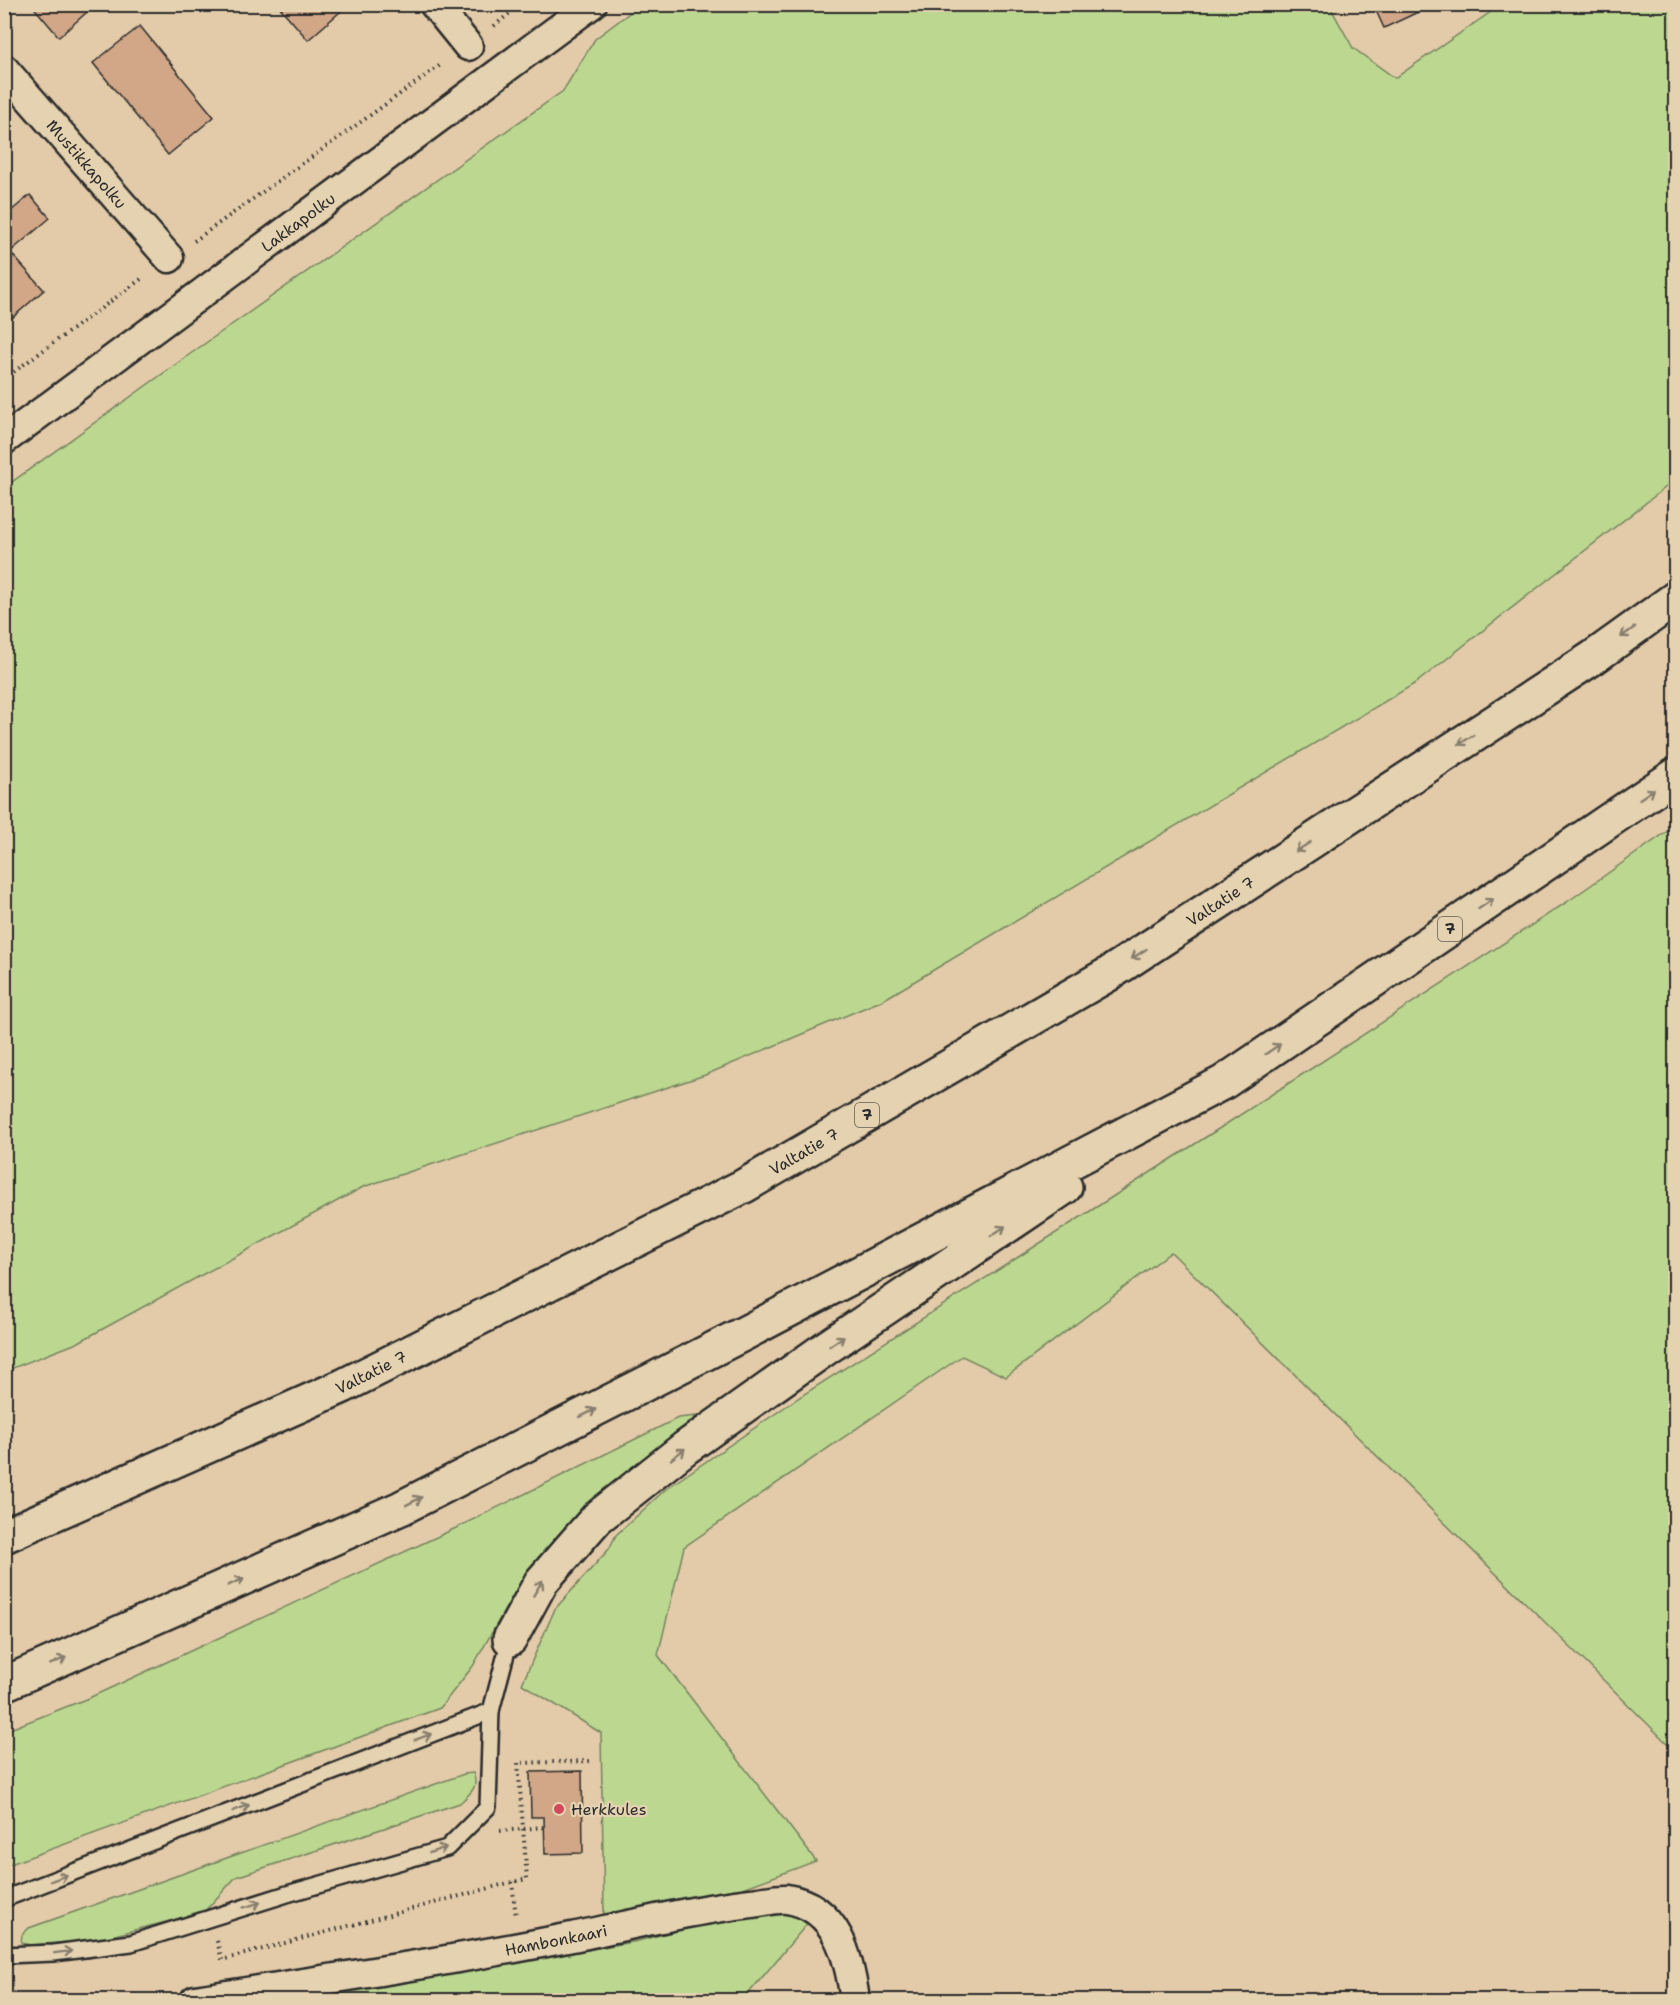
<svg xmlns="http://www.w3.org/2000/svg" width="1680" height="2005" font-family="'Shantell Sans',sans-serif">
  <style>
    .green { fill: #bcd890; stroke: #74825e; stroke-width: 1.5 }
    .building { fill: #d2a788; stroke: #2b2b2b; stroke-width: 1.5 }
    .lines { fill: none; stroke-linecap: round; stroke-linejoin: round }
    .lane-casing { stroke: #2b2b2b; stroke-width: 20 }
    .street-casing { stroke: #2b2b2b; stroke-width: 33 }
    .highway-casing { stroke: #2b2b2b; stroke-width: 38 }
    .path { stroke: #2b2b2b; stroke-width: 4; stroke-dasharray: 1.5 4.5; stroke-linecap: butt }
    .lane { stroke: #e5d2b0; stroke-width: 15 }
    .street { stroke: #e5d2b0; stroke-width: 28 }
    .highway { stroke: #e5d2b0; stroke-width: 33 }
    .oneway { stroke: #887e6e }
    .poi-dot { fill: #d1495b; stroke: #e5d2b0; stroke-width: 2 }
    .labels { text-anchor: middle; stroke-width: 4.5; stroke-linejoin: round; paint-order: stroke }
    .shield { fill: #e5d2b0; stroke: #635d53; stroke-width: 1.5 }
    .shield-label { font-size: 15px; font-weight: bold; fill: #2b2b2b }
    .street-label { font-size: 16px; fill: #2b2b2b; stroke: #e5d2b0 }
    .poi-label { font-size: 16px; fill: #2b2b2b; stroke: #e5d2b0; text-anchor: start }
  </style>
  <rect width="100%" height="100%" fill="#e3cba9"/>
  <filter id="ink" filterUnits="userSpaceOnUse"><feTurbulence type="fractalNoise" baseFrequency=".0167" numOctaves="2"/><feDisplacementMap in="SourceGraphic" scale="12" xChannelSelector="R" yChannelSelector="G"/><feConvolveMatrix kernelMatrix="1 2 1 2 8 2 1 2 1" color-interpolation-filters="sRGB"/></filter>
  <g filter="url(#ink)">
    <!-- green -->
    <g class="green">
      <polygon points="640,5 1329,5 1353,48 1395,78 1501,5 1675,5 1675,480 1416,683 883,1000 705,1075 363,1187 77,1343 5,1371 5,487 200,347 563,91 595,39"/>
      <polygon points="1675,826 1675,1751 1171,1252 1006,1377 962,1356 684,1547 658,1655 816,1861 738,1890 604,1915 601,1733 522,1684 555,1609 609,1549 616,1535 666,1489 798,1398 1220,1128 1567,902"/>
      <polygon points="697,1416 622,1475 559,1534 513,1595 473,1666 440,1708 5,1866 5,1731 91,1697 456,1528 678,1418"/>
      <path d="M 473,1773 C 479,1787 471,1793 460,1803 L 236,1877 L 204,1912 L 96,1940 L 31,1945 L 21,1943 L 22,1935 L 29,1928 L 464,1774 Z"/>
      <polygon points="770,1912 793,1914 807,1924 743,2000 299,2000 638,1941 712,1921"/>
    </g>
    <!-- building -->
    <g class="building">
      <polygon points="31,4 96,4 59,37"/>
      <polygon points="277,4 349,4 308,40"/>
      <polygon points="1373,4 1435,4 1384,28"/>
      <polygon points="140,26 214,117 168,155 93,63"/>
      <polygon points="30,195 50,218 10,252 44,290 4,325 4,217"/>
      <polygon points="582,1771 583,1853 545,1854 544,1817 531,1817 530,1772"/>
    </g>
    <g class="lines">
      <!-- lane casing -->
      <g class="lane-casing">
        <g id="lane">
          <polyline points="4,1899 491,1711 510,1639"/>
          <polyline points="4,1955 54,1953 131,1943 287,1894 447,1848 488,1807 491,1711"/>
        </g>
      </g>
      <!-- street casing -->
      <g class="street-casing">
        <g id="street">
          <polyline points="434,4 468,46"/>
          <path id="s1" d="M 4,69 L 169,258"/>
          <path id="s2" d="M 4,440 L 592,4"/>
          <path id="s3" d="M 195,2000 C 321,1980 447,1962 572,1937 C 631,1925 691,1910 751,1903 C 762,1902 776,1898 787,1899 C 838,1907 849,1958 855,2000"/>
        </g>
      </g>
      <!-- highway casing -->
      <g class="highway-casing">
        <g id="highway">
          <path id="s4" d="M 4,1536 L 343,1386 L 744,1186 L 1107,975 L 1594,657 L 1676,598"/>
          <polyline points="510,1639 541,1582 597,1518 685,1448 826,1348 1065,1187"/>
          <polyline points="4,1684 401,1508 743,1334 1224,1082 1676,775"/>
        </g>
      </g>
      <!-- path -->
      <g class="path">
        <polyline points="494,26 521,4"/>
        <polyline points="194,241 442,64"/>
        <polyline points="4,379 144,277"/>
        <polyline points="500,1831 544,1827"/>
        <polyline points="512,1882 516,1917"/>
        <polyline points="217,1941 222,1960 512,1882 527,1879 518,1763 590,1761"/>
      </g>
      <!-- lane -->
      <use href="#lane" class="lane"/>
      <!-- street -->
      <use href="#street" class="street"/>
      <!-- highway -->
      <use href="#highway" class="highway"/>
    </g>
    <!-- one-way arrows -->
    <defs><path id="oneway-shaft" d="M-6 0H5M1.5-3L5.5 0L1.5 3" fill="none" stroke-width="1.6" stroke-linecap="round" stroke-linejoin="round" transform="scale(1.5)"/></defs>
    <g class="oneway">
      <use href="#oneway-shaft" transform="translate(1628 632) rotate(144)"/>
      <use href="#oneway-shaft" transform="translate(1466 740) rotate(147)"/>
      <use href="#oneway-shaft" transform="translate(1647 794) rotate(-34)"/>
      <use href="#oneway-shaft" transform="translate(1303 847) rotate(147)"/>
      <use href="#oneway-shaft" transform="translate(1486 904) rotate(-34)"/>
      <use href="#oneway-shaft" transform="translate(1139 954) rotate(147)"/>
      <use href="#oneway-shaft" transform="translate(1273 1049) rotate(-34)"/>
      <use href="#oneway-shaft" transform="translate(998 1231) rotate(-33)"/>
      <use href="#oneway-shaft" transform="translate(837 1341) rotate(-34)"/>
      <use href="#oneway-shaft" transform="translate(588 1413) rotate(-27)"/>
      <use href="#oneway-shaft" transform="translate(678 1454) rotate(-38)"/>
      <use href="#oneway-shaft" transform="translate(414 1501) rotate(-27)"/>
      <use href="#oneway-shaft" transform="translate(236 1582) rotate(-24)"/>
      <use href="#oneway-shaft" transform="translate(538 1588) rotate(-59)"/>
      <use href="#oneway-shaft" transform="translate(58 1661) rotate(-24)"/>
      <use href="#oneway-shaft" transform="translate(423 1737) rotate(-21)"/>
      <use href="#oneway-shaft" transform="translate(241 1808) rotate(-21)"/>
      <use href="#oneway-shaft" transform="translate(438 1850) rotate(-19)"/>
      <use href="#oneway-shaft" transform="translate(59 1878) rotate(-21)"/>
      <use href="#oneway-shaft" transform="translate(252 1905) rotate(-17)"/>
      <use href="#oneway-shaft" transform="translate(63 1952) rotate(-7)"/>
    </g>
  </g>
  <!-- markers -->
  <circle class="poi-dot" cx="559" cy="1809" r="6"/>
  <g class="labels">
    <!-- shield labels -->
    <g class="shield">
      <rect x="1438" y="917" width="24" height="24" rx="4.5"/>
      <rect x="855" y="1103" width="24" height="24" rx="4.5"/>
    </g>
    <g class="shield-label">
      <text x="1450" y="934">7</text>
      <text x="867" y="1120">7</text>
    </g>
    <!-- street labels -->
    <g class="street-label">
      <text dy="6" stroke="none"><textPath href="#s1" startOffset="126">Mustikkapolku</textPath></text>
      <text dy="6" stroke="none"><textPath href="#s2" startOffset="366">Lakkapolku</textPath></text>
      <text dy="6" stroke="none"><textPath href="#s4" startOffset="1374">Valtatie 7</textPath></text>
      <text dy="6" stroke="none"><textPath href="#s4" startOffset="888">Valtatie 7</textPath></text>
      <text dy="6" stroke="none"><textPath href="#s4" startOffset="402">Valtatie 7</textPath></text>
      <text dy="6" stroke="none"><textPath href="#s3" startOffset="366">Hambonkaari</textPath></text>
    </g>
    <!-- poi labels -->
    <g class="poi-label">
      <text x="571" y="1815">Herkkules</text>
    </g>
  </g>
  <!-- margin -->
  <rect width="1680" height="2005" fill="none" stroke="#e5d2b0" stroke-width="24"/>
  <rect x="12" y="12" width="1656" height="1981" fill="none" stroke="#2b2b2b" stroke-width="2" filter="url(#ink)"/>
</svg>
